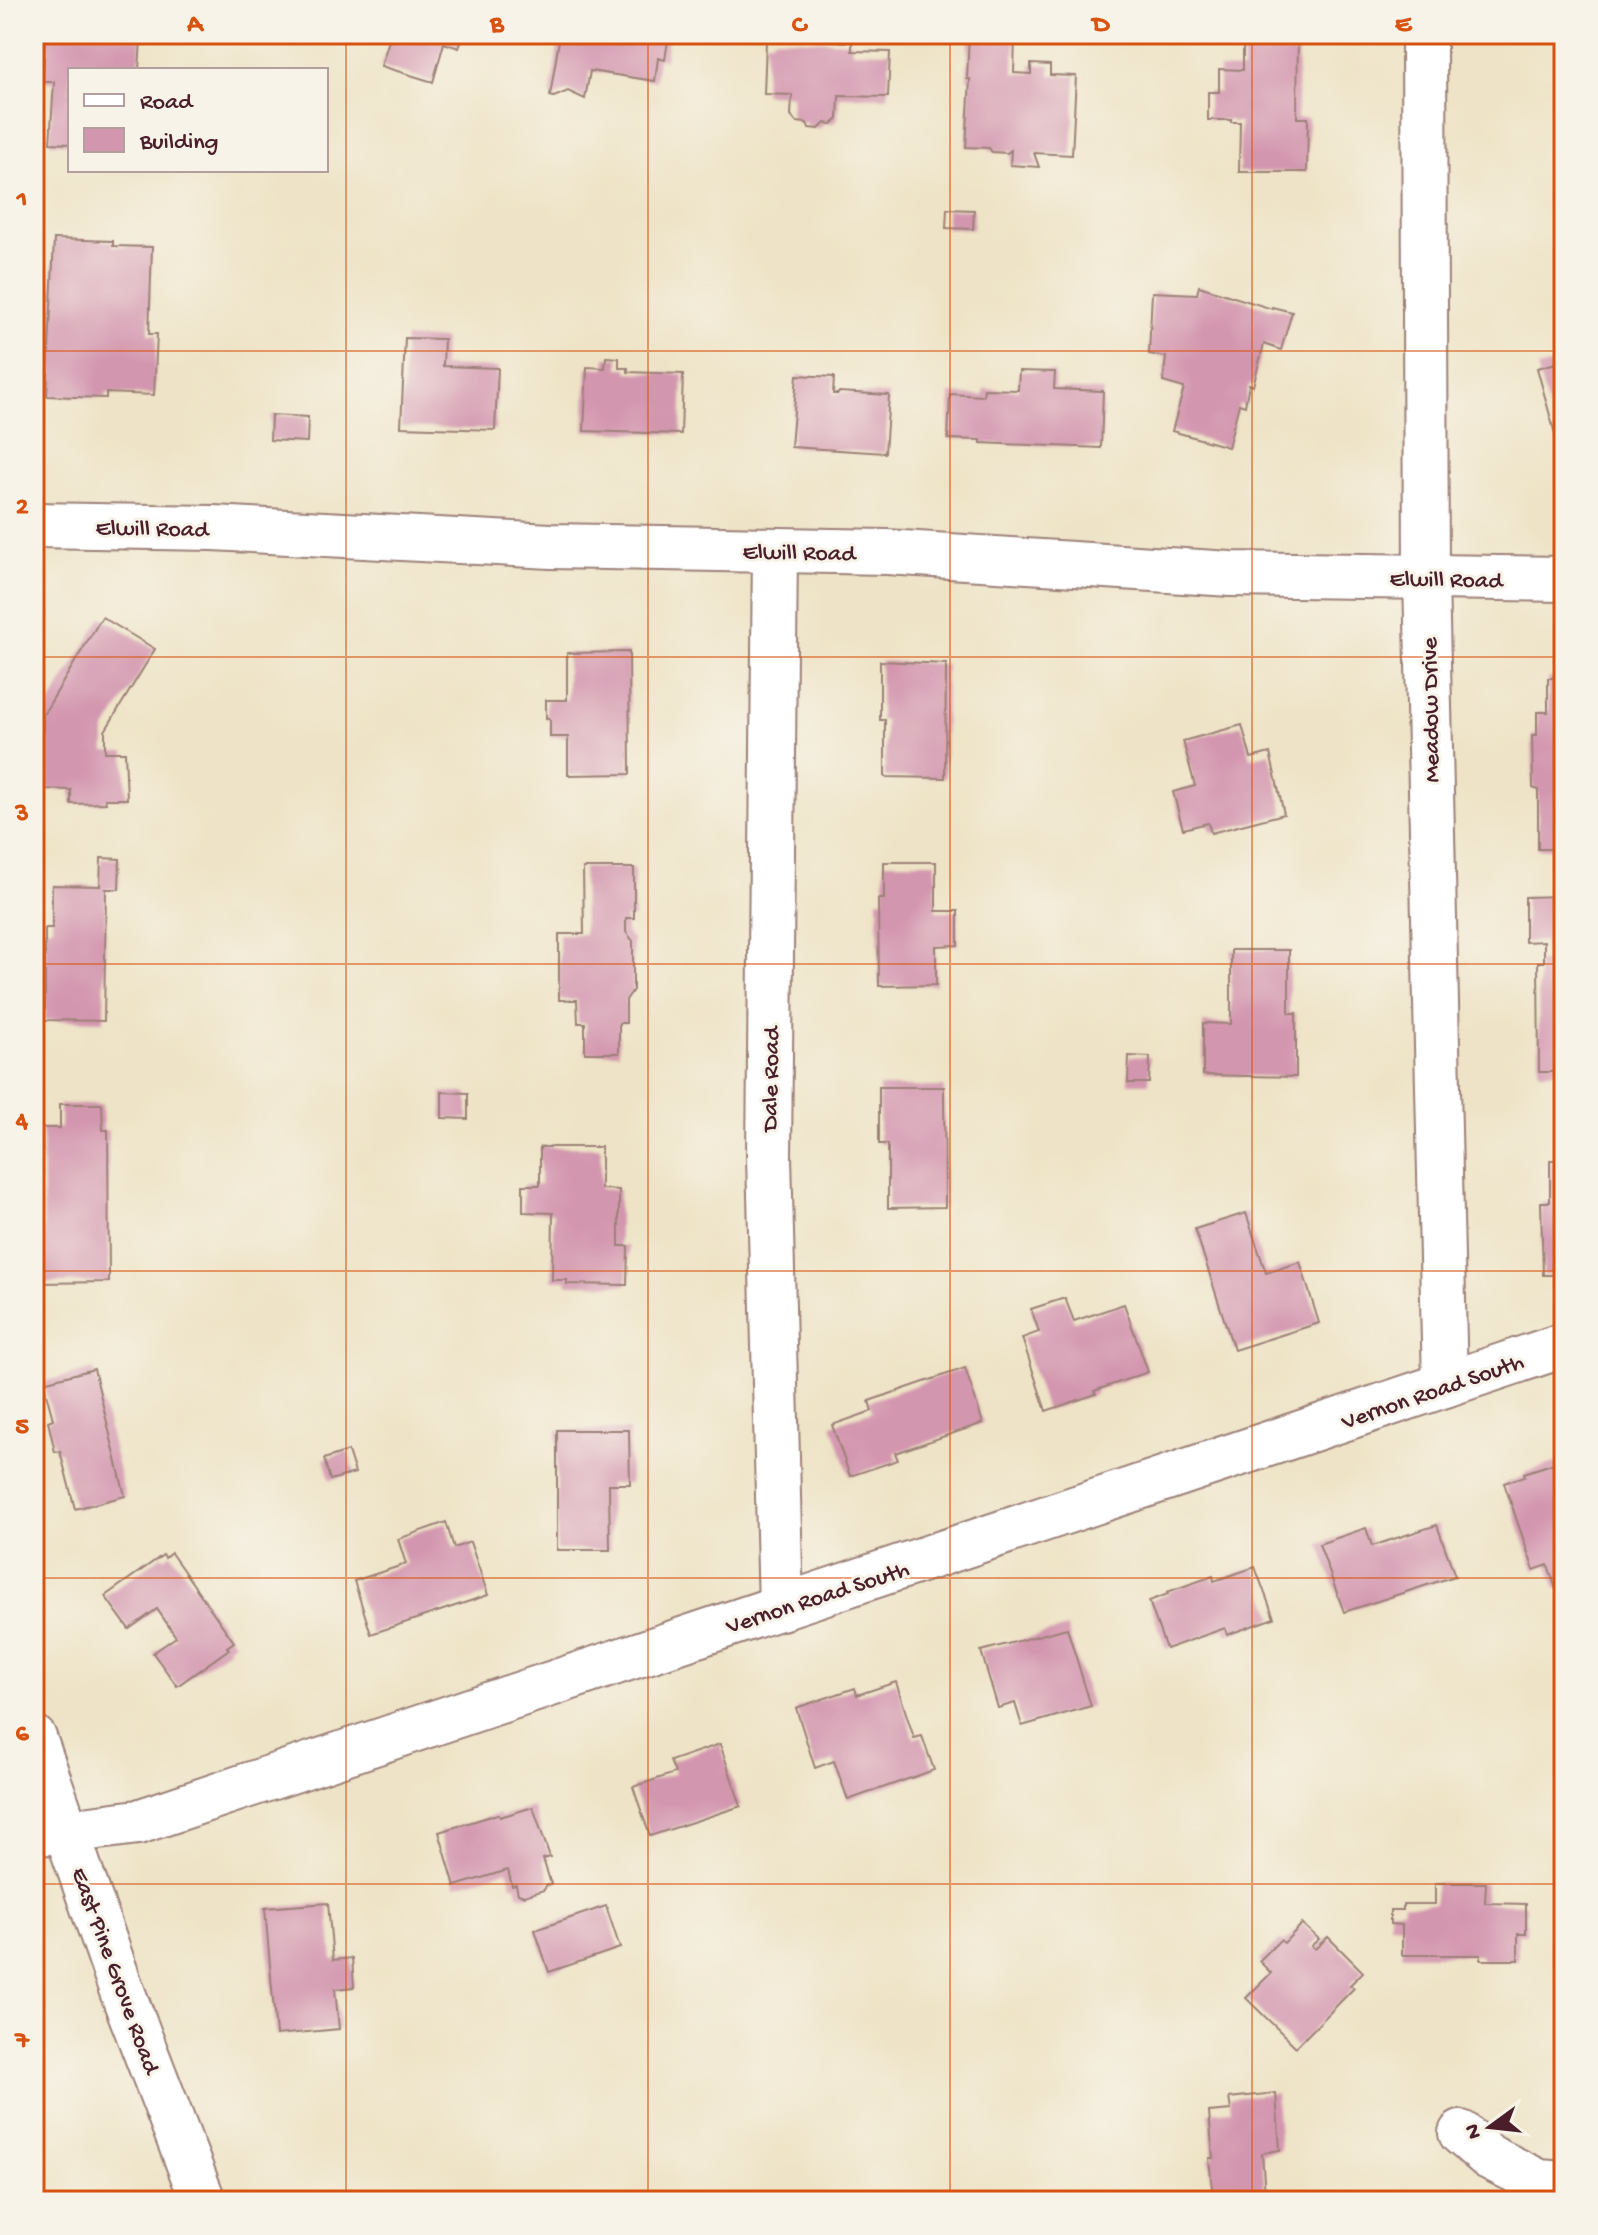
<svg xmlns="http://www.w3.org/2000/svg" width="1598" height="2235" font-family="'Gochi Hand',sans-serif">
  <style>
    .building { fill: #d396af }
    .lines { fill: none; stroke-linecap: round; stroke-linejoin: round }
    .minor-casing { stroke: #9c8178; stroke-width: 48 }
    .minor { stroke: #fff; stroke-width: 44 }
    .grid { fill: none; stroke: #d8530f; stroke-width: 2; stroke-opacity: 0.55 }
    .labels { text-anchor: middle; stroke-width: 6; stroke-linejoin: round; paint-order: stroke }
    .street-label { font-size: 24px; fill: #4a1f2b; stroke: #f7f3e8 }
    .neatline { fill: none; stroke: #d8530f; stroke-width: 3 }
    .grid-label { font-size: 26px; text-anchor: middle; font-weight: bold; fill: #d8530f }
  </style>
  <rect width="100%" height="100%" fill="#f7f3e8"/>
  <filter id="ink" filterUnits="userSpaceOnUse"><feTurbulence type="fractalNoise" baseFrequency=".0125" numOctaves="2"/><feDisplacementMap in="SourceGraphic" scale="16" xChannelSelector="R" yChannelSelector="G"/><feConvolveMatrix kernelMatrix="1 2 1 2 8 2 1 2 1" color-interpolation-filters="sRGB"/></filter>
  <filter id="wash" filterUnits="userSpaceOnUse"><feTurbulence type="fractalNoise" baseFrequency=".006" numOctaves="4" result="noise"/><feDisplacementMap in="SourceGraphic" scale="32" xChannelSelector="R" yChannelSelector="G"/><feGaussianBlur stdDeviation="1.8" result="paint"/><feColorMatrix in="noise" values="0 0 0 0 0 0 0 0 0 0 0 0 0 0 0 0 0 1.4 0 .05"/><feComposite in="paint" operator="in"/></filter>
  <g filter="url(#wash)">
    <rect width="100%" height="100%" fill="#eee3c6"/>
    <g id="blocks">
      <!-- building -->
      <g class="building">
        <polygon points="45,34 118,34 118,37 141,39 139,70 70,70 70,144 50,143 54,82 43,82"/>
        <polygon points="391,34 464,34 459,48 444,43 433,82 381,66"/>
        <polygon points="470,34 492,34 490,41"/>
        <polygon points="560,34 669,34 665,60 658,58 655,81 590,71 585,99 568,91 554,97 550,96"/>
        <polygon points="969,34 1015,34 1014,73 1031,74 1031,64 1050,65 1050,75 1076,76 1072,155 1034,153 1039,167 1010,165 1011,150 1007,153 992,152 989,148 966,147 970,79 967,79"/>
        <polygon points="1243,34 1298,34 1297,118 1308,118 1307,172 1239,172 1240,122 1231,122 1231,120 1208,120 1208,92 1219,92 1219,69 1243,70"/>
        <polygon points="773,38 852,42 852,51 890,52 888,97 839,96 838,119 832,124 825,123 819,129 809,128 807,123 796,122 791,116 792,95 764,94 766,41 772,41"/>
        <polygon points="947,209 974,210 973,229 946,228"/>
        <polygon points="54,239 113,241 113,246 152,247 149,334 157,334 154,395 106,393 106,398 47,396"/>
        <polygon points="1199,286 1272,309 1272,307 1292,312 1281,350 1264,344 1253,386 1249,384 1245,406 1239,404 1228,447 1172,431 1184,388 1163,382 1166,357 1149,354 1152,292 1197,294"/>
        <polygon points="405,338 444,339 443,366 498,368 495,430 401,427"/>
        <polygon points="606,357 619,358 619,368 628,368 628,372 683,374 681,434 584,431 587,367 605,368"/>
        <polygon points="1564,361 1564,463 1563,463 1537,368"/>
        <polygon points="1019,371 1055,372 1054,389 1103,391 1101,448 981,443 981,440 948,439 950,394 983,396 984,389 1018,390"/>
        <polygon points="797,375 834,377 833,394 838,394 839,392 889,395 885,453 791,447"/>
        <polygon points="271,415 308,417 307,442 270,440"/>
        <polygon points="102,617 155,649 105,731 105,752 125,752 127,799 105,799 106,803 71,804 71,790 42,789 43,715"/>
        <polygon points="629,652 630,774 568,775 568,737 550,737 550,719 546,719 546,700 567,700 567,653"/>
        <polygon points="880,661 946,664 945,778 885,777 885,720 880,720"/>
        <polygon points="1548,678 1564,678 1564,849 1538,849 1538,790 1533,788 1532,735 1537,735 1537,712 1548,712"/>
        <polygon points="1242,725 1251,758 1270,753 1284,814 1211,833 1208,823 1183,829 1173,792 1195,786 1183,741"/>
        <polygon points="101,858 120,859 119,889 106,889 104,1021 45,1020 45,928 52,928 52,885 100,886"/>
        <polygon points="884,862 936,862 936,911 958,911 958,945 936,946 936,985 879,986 878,899 884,899"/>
        <polygon points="583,868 634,868 634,918 626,918 626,932 633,941 633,990 626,1000 626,1023 619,1023 619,1053 585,1053 585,1023 578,1023 577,1000 559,1000 559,934 584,934"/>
        <polygon points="1564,896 1564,1072 1539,1072 1538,962 1544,962 1544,941 1525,942 1525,897"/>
        <polygon points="1231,950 1289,950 1289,1013 1296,1013 1296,1077 1203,1075 1203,1023 1231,1024"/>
        <polygon points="1129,1056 1150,1057 1149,1083 1128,1083"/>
        <polygon points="879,1087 944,1087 945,1207 888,1208 888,1144 879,1144"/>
        <polygon points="442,1092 468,1093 468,1119 442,1118"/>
        <polygon points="60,1104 102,1104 103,1130 108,1130 109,1282 38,1283 37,1247 44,1247 42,1128 60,1128"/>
        <polygon points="540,1147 601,1147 601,1189 619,1190 619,1246 628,1246 627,1285 567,1284 567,1280 552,1280 553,1213 523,1212 523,1185 540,1185"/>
        <polygon points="1550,1160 1564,1160 1564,1275 1543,1275 1541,1202 1550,1202"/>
        <polygon points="1246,1213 1266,1273 1300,1262 1319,1323 1234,1350 1195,1229"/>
        <polygon points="1065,1298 1074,1321 1124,1304 1148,1372 1094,1391 1096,1394 1046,1411 1022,1338 1039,1332 1031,1309"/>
        <polygon points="965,1368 983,1423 895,1453 898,1460 850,1476 832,1425 872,1411 869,1401"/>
        <polygon points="94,1369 125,1496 75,1509 60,1451 55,1452 48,1421 53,1419 43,1382"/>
        <polygon points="557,1430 629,1430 630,1484 609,1484 610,1550 557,1550"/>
        <polygon points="348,1451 355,1473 330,1480 324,1459"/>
        <polygon points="1564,1460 1564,1587 1556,1589 1548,1565 1534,1570 1504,1483 1525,1476 1524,1473"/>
        <polygon points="446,1522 454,1548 470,1542 488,1595 371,1634 354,1581 406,1564 398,1539"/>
        <polygon points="1437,1525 1455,1576 1344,1612 1319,1544 1366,1528 1372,1546"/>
        <polygon points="171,1553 234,1642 227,1647 229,1649 177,1686 153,1653 176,1637 157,1609 129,1629 105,1596 163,1555 165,1558"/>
        <polygon points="1255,1567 1274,1618 1227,1635 1225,1628 1166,1649 1149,1601 1168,1594 1167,1592 1213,1576 1214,1581"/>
        <polygon points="1067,1628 1091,1706 1022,1726 1015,1703 998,1708 981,1651"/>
        <polygon points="896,1682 914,1738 922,1736 934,1770 848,1800 834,1761 815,1768 796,1708 855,1688 857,1695"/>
        <polygon points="720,1744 741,1806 650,1836 633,1787 675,1773 670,1761"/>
        <polygon points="533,1807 550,1857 543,1859 551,1884 546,1886 544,1890 524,1896 518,1894 516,1885 512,1886 508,1870 455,1886 439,1832 498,1814 500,1817"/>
        <polygon points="1435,1883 1486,1883 1485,1903 1526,1904 1526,1934 1518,1934 1518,1960 1481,1960 1481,1955 1402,1955 1402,1925 1390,1924 1390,1910 1403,1910 1403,1904 1435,1904"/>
        <polygon points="328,1903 333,1960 352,1958 354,1987 335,1989 339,2029 276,2035 265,1908"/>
        <polygon points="606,1906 620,1948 549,1972 535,1930"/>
        <polygon points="1302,1924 1319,1939 1311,1946 1315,1949 1328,1937 1363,1972 1350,1985 1354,1988 1296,2047 1246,1998 1271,1973 1259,1961 1280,1940 1284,1943"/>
        <polygon points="1276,2093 1280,2150 1262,2153 1265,2194 1213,2198 1209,2158 1213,2158 1209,2112 1231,2110 1229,2098"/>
      </g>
    </g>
  </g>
  <g filter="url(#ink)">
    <use href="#blocks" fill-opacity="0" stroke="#9c8178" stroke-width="2"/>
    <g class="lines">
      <!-- minor casing -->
      <g class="minor-casing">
        <g id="minor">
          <polyline points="1424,34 1426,578 1445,1385"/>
          <polyline points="34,525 213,528 551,546 887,552 1231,574 1564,579"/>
          <polyline points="775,550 769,1157 781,1608"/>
          <polyline points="34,1738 122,1991 203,2201"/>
          <polyline points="34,1833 67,1831 138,1822 1564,1345"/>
          <polyline points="1461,2133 1489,2157 1539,2182 1564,2184"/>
        </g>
      </g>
      <!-- minor -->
      <use href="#minor" class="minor"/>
    </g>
  </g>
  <!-- grid -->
  <path class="grid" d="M 346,34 L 346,2201M 648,34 L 648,2201M 950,34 L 950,2201M 1252,34 L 1252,2201M 34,351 L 1564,351M 34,657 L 1564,657M 34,964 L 1564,964M 34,1271 L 1564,1271M 34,1578 L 1564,1578M 34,1884 L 1564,1884"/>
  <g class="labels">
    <!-- street labels -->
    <g class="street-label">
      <text transform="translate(152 527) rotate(1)" y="8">Elwill Road</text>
      <text transform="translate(799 551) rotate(1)" y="8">Elwill Road</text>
      <text transform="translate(1446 578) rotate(1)" y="8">Elwill Road</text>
      <text transform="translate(1429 710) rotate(-91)" y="8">Meadow Drive</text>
      <text transform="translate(769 1079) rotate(-89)" y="8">Dale Road</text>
      <text transform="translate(1432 1390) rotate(-19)" y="8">Vernon Road South</text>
      <text transform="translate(817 1596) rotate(-18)" y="8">Vernon Road South</text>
      <text transform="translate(117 1970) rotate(70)" y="8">East Pine Grove Road</text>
    </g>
  </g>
  <!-- margin -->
  <rect width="1598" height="2235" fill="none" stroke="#f7f3e8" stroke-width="88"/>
  <!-- legend -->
  <rect x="68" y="68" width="260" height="104" fill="#f7f3e8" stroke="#b29e9c" stroke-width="2"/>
  <rect x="84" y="94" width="40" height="12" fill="#ffffff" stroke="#b29e9c" stroke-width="2"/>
  <text x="140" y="108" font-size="24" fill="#4a1f2b">Road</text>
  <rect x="84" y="128" width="40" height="24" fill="#d396af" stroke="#b29e9c" stroke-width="2"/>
  <text x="140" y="148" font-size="24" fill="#4a1f2b">Building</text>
  <!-- north arrow -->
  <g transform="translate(1490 2127) rotate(255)" stroke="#f7f3e8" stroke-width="6" paint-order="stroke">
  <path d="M0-6L14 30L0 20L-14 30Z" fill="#4a1f2b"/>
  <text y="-12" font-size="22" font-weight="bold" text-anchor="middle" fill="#4a1f2b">N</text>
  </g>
  <rect x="44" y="44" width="1510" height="2147" class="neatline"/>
  <g class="grid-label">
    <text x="195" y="31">A</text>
    <text x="497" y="31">B</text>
    <text x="799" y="31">C</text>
    <text x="1101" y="31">D</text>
    <text x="1403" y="31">E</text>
    <text x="22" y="206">1</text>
    <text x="22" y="513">2</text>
    <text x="22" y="820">3</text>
    <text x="22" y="1127">4</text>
    <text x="22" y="1433">5</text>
    <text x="22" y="1740">6</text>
    <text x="22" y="2047">7</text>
  </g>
</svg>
